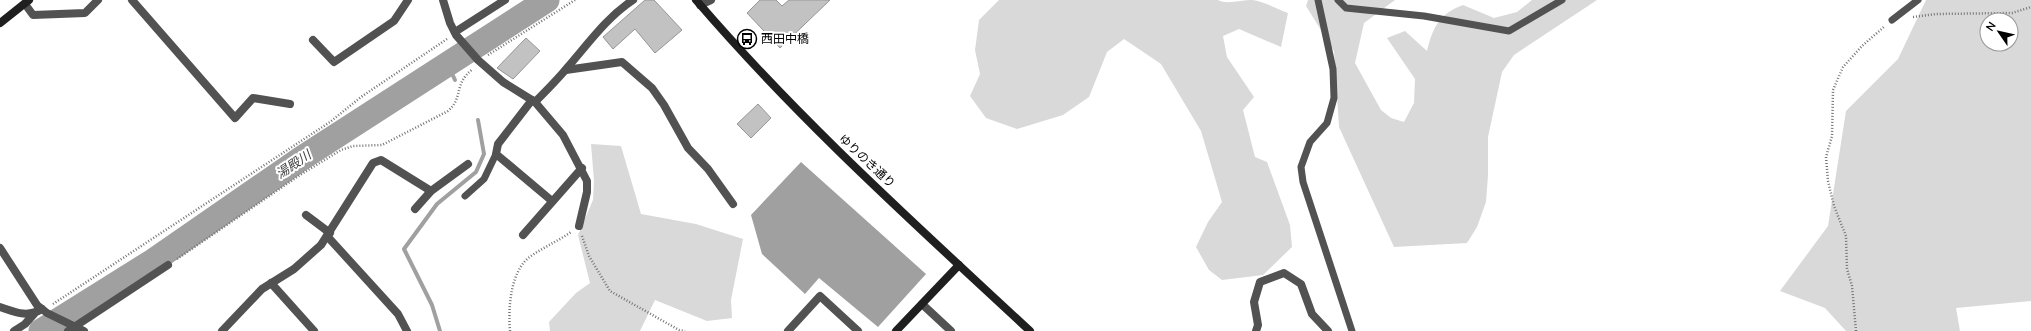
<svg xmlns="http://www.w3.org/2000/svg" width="2031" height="331" font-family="'Nunito Sans','Noto Sans JP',sans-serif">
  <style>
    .green { fill: #d9d9d9; fill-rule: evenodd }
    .water { fill: #a0a0a0 }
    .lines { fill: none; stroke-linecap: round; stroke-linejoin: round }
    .stream { stroke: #a0a0a0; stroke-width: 4 }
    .river { stroke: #a0a0a0; stroke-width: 25 }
    .building { fill: #c2c2c2; stroke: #969696 }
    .path { stroke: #747474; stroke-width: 2.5; stroke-dasharray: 1 2; stroke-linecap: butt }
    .lane { stroke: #525252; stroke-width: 7 }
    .street { stroke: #525252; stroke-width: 8 }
    .secondary { stroke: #1f1f1f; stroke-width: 8 }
    .labels { text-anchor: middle; stroke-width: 4; stroke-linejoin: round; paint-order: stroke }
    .poi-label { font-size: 12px; fill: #000; stroke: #fff; text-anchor: start }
    .street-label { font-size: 12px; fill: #000; stroke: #fff }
    .water-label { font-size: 13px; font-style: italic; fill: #414141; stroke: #fff }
  </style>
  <rect width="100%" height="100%" fill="#fff"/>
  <!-- green -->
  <g class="green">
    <path d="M 999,0 L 1218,0 C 1227,5 1241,0 1252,0 C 1263,1 1277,9 1288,13 L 1281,47 L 1239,29 L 1223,36 L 1227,57 L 1254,97 L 1243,110 L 1255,157 L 1267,162 L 1290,225 L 1292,247 L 1263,275 L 1222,280 L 1209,270 L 1196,247 L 1208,222 L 1222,202 L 1201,131 L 1161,64 L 1124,39 L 1107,52 L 1089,97 L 1063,115 L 1017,129 L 986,118 L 970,96 L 980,74 L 975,50 L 979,20 Z"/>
    <path d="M 1308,0 L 1395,0 L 1364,23 L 1355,63 L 1381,110 L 1391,118 L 1404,122 L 1414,103 L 1415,79 L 1387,38 L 1405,31 L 1427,51 C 1433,27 1439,14 1463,5 L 1494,18 L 1517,12 L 1532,0 L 1597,0 L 1514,55 L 1502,72 L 1488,137 L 1488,175 L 1486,202 L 1477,227 L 1467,243 L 1394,247 L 1339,127 L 1334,51 L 1306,6 Z"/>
    <path d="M 1926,0 L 2031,0 L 2031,301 L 1956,308 L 1960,331 L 1846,331 L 1825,308 L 1780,291 L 1828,226 L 1846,111 L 1898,59 ZM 1987,20 L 2011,20 L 2011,44 L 1987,44 Z"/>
    <polygon points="591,144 621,146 641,214 696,224 743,239 731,300 732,318 707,321 655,300 640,331 550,331 549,322 576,293 590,283 578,235 593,200 594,181"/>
  </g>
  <!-- water -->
  <polygon class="water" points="801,162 926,274 878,327 819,278 805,294 762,254 751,215"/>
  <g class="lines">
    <!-- stream -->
    <g class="stream">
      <polyline points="448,65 455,80"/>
      <polyline points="440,331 432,305 404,249 437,204 476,172 484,154 478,120"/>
    </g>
    <!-- river -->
    <polyline class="river" points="41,331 153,261 302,158 547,0"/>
  </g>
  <!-- building -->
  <g class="building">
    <polygon points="645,0 654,0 682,30 655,53 635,29 613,49 603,37"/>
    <polygon points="760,0 776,0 782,6 789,0 830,0 780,48 747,13"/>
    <polygon points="526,38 540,51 513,79 497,68"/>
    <polygon points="758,104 771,118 751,138 737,124"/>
  </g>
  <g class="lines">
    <!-- path -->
    <g class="path">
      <polyline points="1913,17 1936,14 2012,13 2031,7"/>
      <polyline points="488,55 575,0"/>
      <polyline points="582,236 589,256 610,291 679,330 685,331"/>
      <path d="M 177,259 L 300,175 L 341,150 L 353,146 L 382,145 L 448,111 C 464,97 453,84 473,69"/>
      <polyline points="53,304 330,122 361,97 447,39"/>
      <path d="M 510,331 C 508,309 510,270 531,256 C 544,247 558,241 571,232"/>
      <polyline points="1856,331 1852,286 1847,269 1846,236 1834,206 1828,181 1826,157 1832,136 1833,90 1843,67 1862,46 1885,26"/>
    </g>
    <!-- lane -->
    <g class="lane">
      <polyline points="1318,0 1333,69 1334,98 1327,123 1310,142 1301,167 1303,182 1352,331"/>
      <polyline points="1338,0 1346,8 1424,16 1509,31 1562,0"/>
      <polyline points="1892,20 1918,0"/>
      <polyline points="465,196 484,179 496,154"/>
    </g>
    <!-- street -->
    <g class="street">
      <polyline points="132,0 235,118 253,98 290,104"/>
      <polyline points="443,0 450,23 456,35 478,60 503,82 535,102 563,135 587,181 587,192 579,226"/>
      <polyline points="25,4 33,15 85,13 98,0"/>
      <polyline points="700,5 711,0"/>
      <polyline points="455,32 505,0"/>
      <polyline points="313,40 334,62 394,21 408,0"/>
      <polyline points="566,70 622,62 652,88 664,105 688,148 708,169 733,204"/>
      <polyline points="532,100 498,144 496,154 552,201"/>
      <path d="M 535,102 C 546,91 557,80 567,68 C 588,44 606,18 633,0"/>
      <polyline points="415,209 431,191 468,164"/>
      <polyline points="306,215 330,233"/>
      <polyline points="523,235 582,168"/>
      <polyline points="327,236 398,314 407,331"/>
      <polyline points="0,248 37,305 47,313 84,331"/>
      <polyline points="271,283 314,331"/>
      <polyline points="922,304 951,331"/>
      <path d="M 0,307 C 15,312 27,318 42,309"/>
      <polyline points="14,331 25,324 34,314"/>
      <polyline points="68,331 168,265"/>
      <polyline points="222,331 262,289 294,269 321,245 373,163 381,160 431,191"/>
      <polyline points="788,331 820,296 858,331"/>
      <polyline points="1256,331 1258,325 1254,302 1260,282 1284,273 1301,284 1312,314 1328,331"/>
    </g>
    <!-- secondary -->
    <g class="secondary">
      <path d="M 696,0 C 798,119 915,224 1030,331"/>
      <polyline points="0,23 29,0"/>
      <polyline points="896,331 959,265"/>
    </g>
  </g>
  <!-- icons -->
  <defs>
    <g id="bus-ring" transform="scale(1)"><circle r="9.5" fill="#fff" stroke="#000" stroke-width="1.5"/><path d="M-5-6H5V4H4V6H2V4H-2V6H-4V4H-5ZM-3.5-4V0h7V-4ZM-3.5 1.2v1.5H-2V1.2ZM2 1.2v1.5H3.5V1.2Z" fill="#000"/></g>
  </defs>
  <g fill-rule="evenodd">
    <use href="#bus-ring" x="747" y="39"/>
  </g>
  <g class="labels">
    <!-- poi labels -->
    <g class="poi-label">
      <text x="761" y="43">西田中橋</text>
    </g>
    <!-- street labels -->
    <g class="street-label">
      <text transform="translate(867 161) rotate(43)" y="4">ゆりのき通り</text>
    </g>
    <!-- water labels -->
    <g class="water-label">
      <text transform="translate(293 164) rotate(-34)" y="5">湯殿川</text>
    </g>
  </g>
  <!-- north arrow -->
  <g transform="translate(1999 32) rotate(304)"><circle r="19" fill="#ffffff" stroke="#999999"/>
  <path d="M0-3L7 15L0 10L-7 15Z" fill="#000000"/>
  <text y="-6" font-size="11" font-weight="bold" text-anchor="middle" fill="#000000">N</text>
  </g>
</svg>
